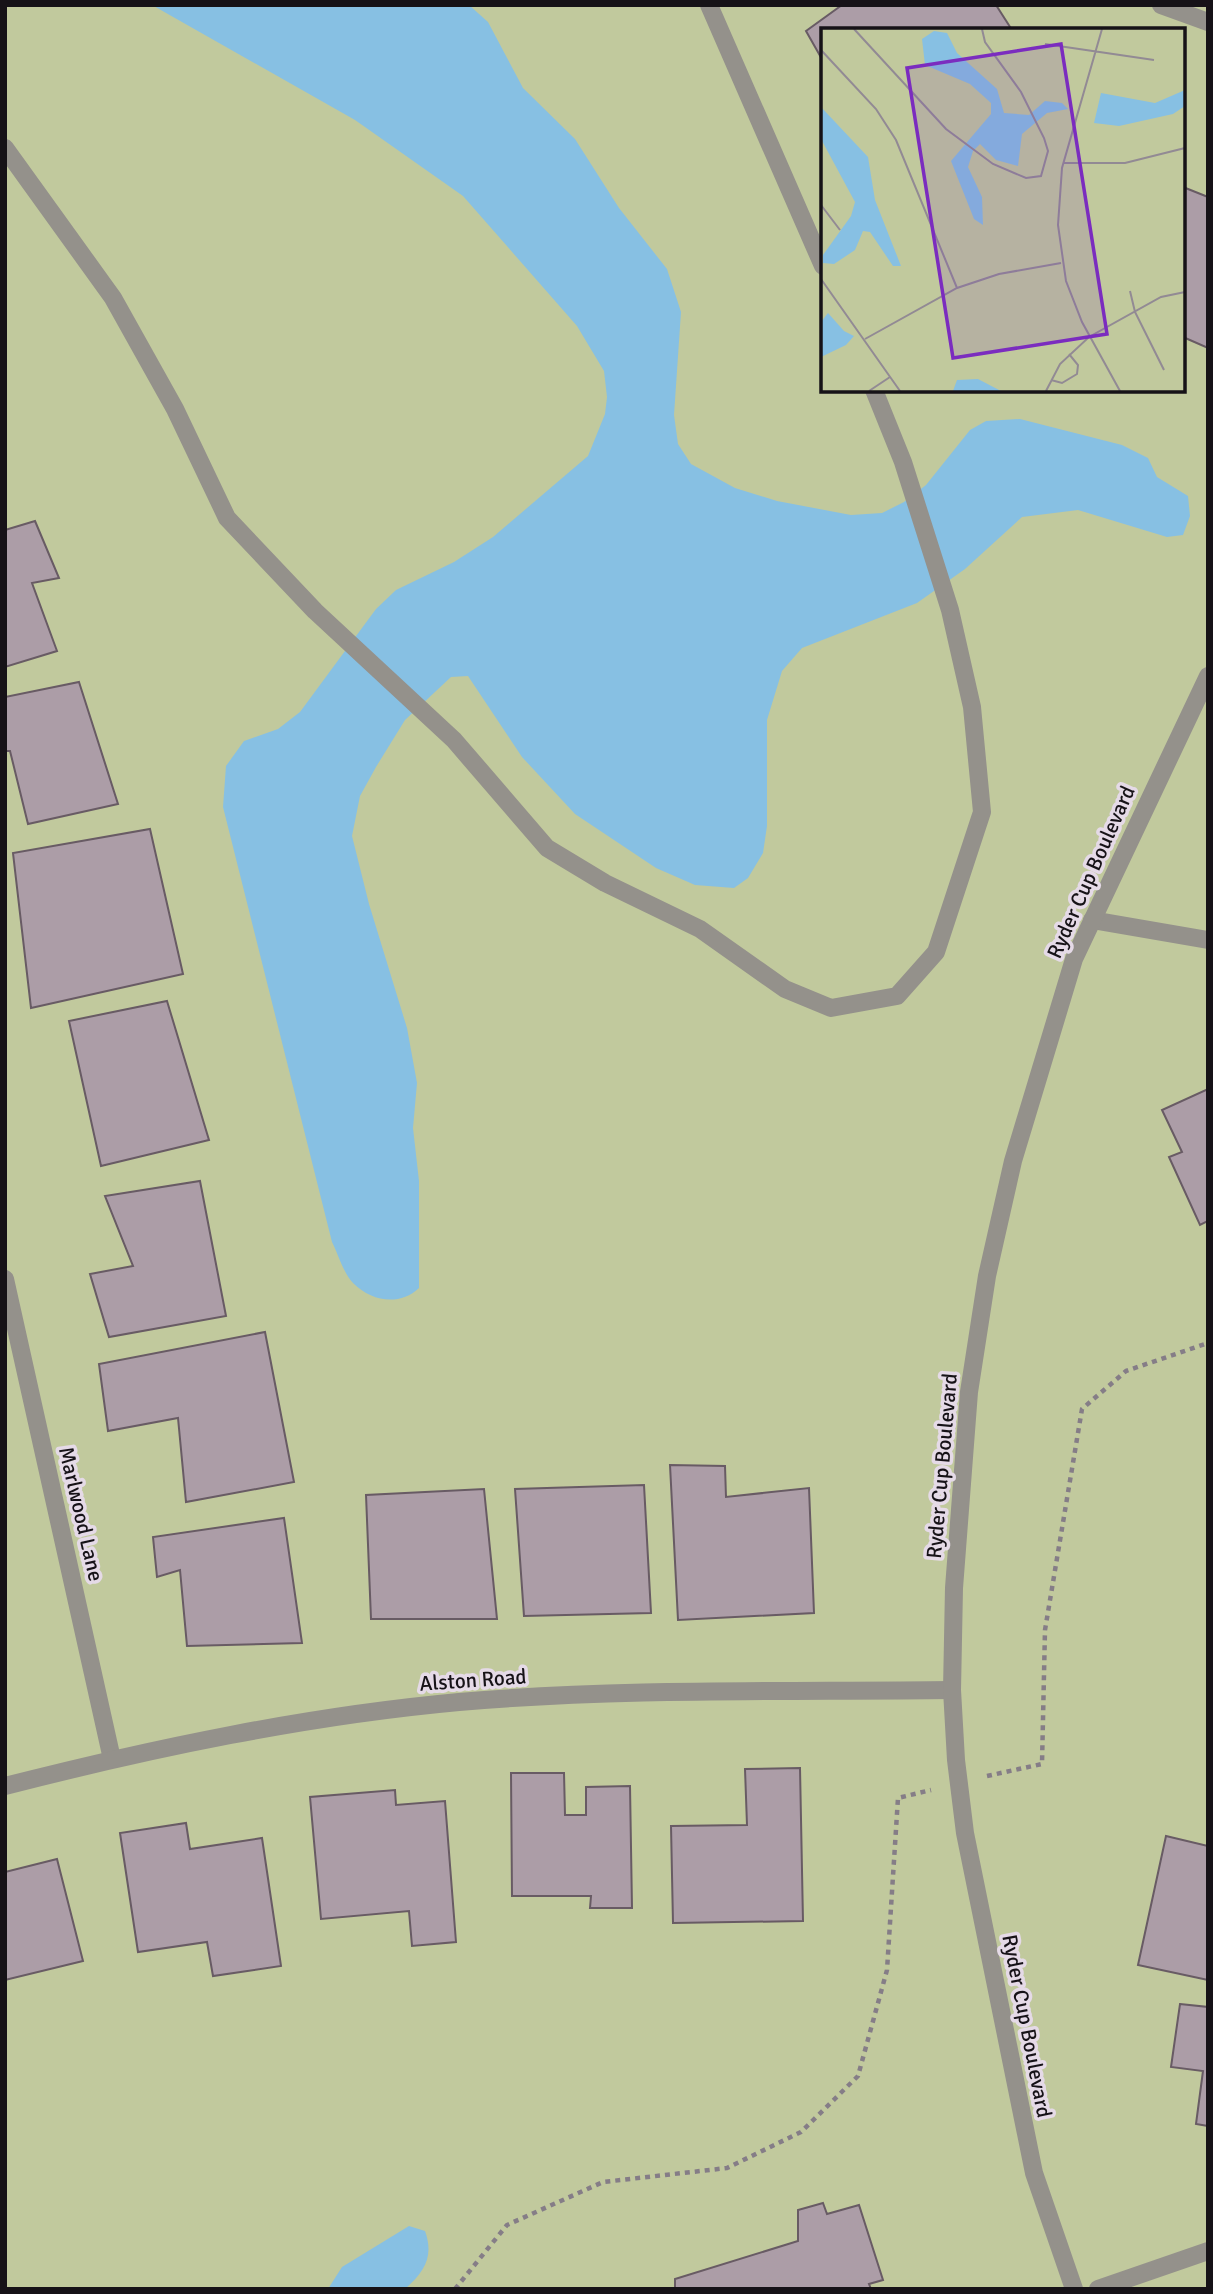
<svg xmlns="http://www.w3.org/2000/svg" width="1213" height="2294" font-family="Signika,sans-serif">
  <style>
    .green { fill: #c1c99d; fill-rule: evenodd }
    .water { fill: #87c0e3 }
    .building { fill: #ac9da7; stroke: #685b64; stroke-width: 2 }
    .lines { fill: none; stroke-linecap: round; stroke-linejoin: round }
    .path { stroke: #857d87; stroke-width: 4.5; stroke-dasharray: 5 5; stroke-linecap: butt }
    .lane { stroke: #94918b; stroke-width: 18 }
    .street { stroke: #94918b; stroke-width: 18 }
    .labels { text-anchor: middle; stroke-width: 7; stroke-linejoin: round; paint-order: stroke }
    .street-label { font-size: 21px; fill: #161217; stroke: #e5dae7 }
    .inset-road { fill: none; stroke: #928a94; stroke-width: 2 }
    .view { fill: #7b2cbf; fill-opacity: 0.15; stroke: #7b2cbf; stroke-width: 3.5 }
    .inset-edge { fill: none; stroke: #161217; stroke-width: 3.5 }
  </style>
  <rect width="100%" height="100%" fill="#e5dae7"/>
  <!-- green -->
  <path class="green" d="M 5,5 L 1208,5 L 1208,2289 L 5,2289 ZM 823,30 L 1183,30 L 1183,390 L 823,390 Z"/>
  <!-- water -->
  <g class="water">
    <path d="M 152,5 L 469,5 L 488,22 L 523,88 L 575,139 L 619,208 L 667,269 L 681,312 L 674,415 L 678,444 L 691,464 L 735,488 L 777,501 L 851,515 L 882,513 L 904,502 L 926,485 L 970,430 L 986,421 L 1020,419 L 1122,445 L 1148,458 L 1157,477 L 1188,496 L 1190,516 L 1183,535 L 1167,537 L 1078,510 L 1022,517 L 965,569 L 917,603 L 802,648 L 782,671 L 767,720 L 767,826 L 763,853 L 748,878 L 734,888 L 695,885 L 656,868 L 575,814 L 522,757 L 468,676 L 451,677 L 405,720 L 376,767 L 360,796 L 352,836 L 369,904 L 407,1028 L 417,1083 L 413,1128 L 419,1181 L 419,1288 C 400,1306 372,1302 353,1283 C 344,1274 338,1254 332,1242 L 223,807 L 226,766 L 244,741 L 278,729 L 300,712 L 376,609 L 396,590 L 454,562 L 493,537 L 588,456 L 605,414 L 607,397 L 604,371 L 577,326 L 463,196 L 355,120 Z"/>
    <path d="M 409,2226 L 425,2231 C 434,2256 425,2271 405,2289 L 328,2289 L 342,2267 Z"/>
  </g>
  <!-- building -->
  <g class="building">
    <polygon points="842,5 996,5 1012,30 823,30 823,61 806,31"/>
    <polygon points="1183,187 1208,197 1208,348 1183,337"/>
    <polygon points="35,521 59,578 32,583 57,651 5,667 5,530"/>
    <polygon points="79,682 118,804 28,824 10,751 5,751 5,697"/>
    <polygon points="150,829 183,974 31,1008 13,853"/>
    <polygon points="167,1001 209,1140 101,1166 69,1021"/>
    <polygon points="1208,1089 1208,1221 1200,1225 1169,1157 1182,1152 1162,1110"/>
    <polygon points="200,1181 226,1316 109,1337 90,1274 133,1266 105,1196"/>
    <polygon points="265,1332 294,1482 186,1502 178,1418 108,1431 99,1364"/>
    <polygon points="670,1465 725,1466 726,1497 809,1488 814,1613 678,1620"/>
    <polygon points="644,1485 651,1613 524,1616 515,1489"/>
    <polygon points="484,1489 497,1619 371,1619 366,1495"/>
    <polygon points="284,1518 302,1643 187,1646 180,1570 157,1577 153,1537"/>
    <polygon points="800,1768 803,1921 673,1923 671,1826 747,1825 745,1769"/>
    <polygon points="511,1773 564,1773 565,1815 586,1815 586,1787 630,1786 632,1908 590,1908 591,1896 512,1896"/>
    <polygon points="395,1790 396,1805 445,1801 456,1942 412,1946 409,1911 321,1919 310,1797"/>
    <polygon points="186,1823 190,1849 262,1838 281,1966 213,1976 207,1942 138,1952 120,1833"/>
    <polygon points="1166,1836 1208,1846 1208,1980 1138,1965"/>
    <polygon points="57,1859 83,1961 5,1980 5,1872"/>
    <polygon points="1180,2004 1208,2007 1208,2126 1196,2124 1203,2071 1171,2067"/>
    <polygon points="823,2203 827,2214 859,2205 883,2280 869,2284 871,2289 675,2289 675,2279 798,2241 798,2210"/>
  </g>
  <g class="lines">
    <!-- path -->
    <g class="path">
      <polyline points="987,1776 1042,1764 1045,1630 1082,1409 1126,1371 1208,1343"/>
      <polyline points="455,2289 507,2225 603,2182 727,2168 801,2132 858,2076 887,1970 898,1798 931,1790"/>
    </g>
    <!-- lane -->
    <g class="lane">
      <polyline points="709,5 823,266"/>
      <polyline points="5,148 113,298 175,409 227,518 315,611 454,740 547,848 605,883 700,929 785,989 831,1008 897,996 936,952 982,812 972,707 950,610 903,462 874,390"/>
    </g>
    <!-- street -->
    <g class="street">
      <polyline points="1161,5 1208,22"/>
      <polyline points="1092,920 1208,940"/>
      <polyline points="5,1279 112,1759"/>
      <path d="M 5,1786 C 154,1748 306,1716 459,1702 C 622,1688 788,1692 952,1690"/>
      <polyline points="1074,2289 1034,2173 965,1833 956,1760 952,1690 954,1588 969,1392 987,1276 1013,1161 1074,959 1208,676"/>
      <polyline points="1098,2289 1208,2251"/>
    </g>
  </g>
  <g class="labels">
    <!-- street labels -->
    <g class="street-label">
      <text transform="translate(1091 872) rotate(-66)" y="7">Ryder Cup Boulevard</text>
      <text transform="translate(942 1466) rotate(-85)" y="7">Ryder Cup Boulevard</text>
      <text transform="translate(81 1514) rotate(77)" y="7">Marlwood Lane</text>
      <text transform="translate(473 1680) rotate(-4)" y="7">Alston Road</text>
      <text transform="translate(1027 2026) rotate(79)" y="7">Ryder Cup Boulevard</text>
    </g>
  </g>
  <!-- overview -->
  <g transform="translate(821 28)">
    <rect width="364" height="364" fill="#e5dae7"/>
    <path d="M 0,1 L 364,1 L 364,363 L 0,363 Z" fill="#c1c99d"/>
    <path d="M 113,3 L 126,5 L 136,25 L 176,61 L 183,85 L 208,87 L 224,73 L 241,75 L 247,81 L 226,85 L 201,106 L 197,138 L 175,132 L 159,116 L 152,123 L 147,139 L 161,169 L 162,197 L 153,191 L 130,133 L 170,86 L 170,75 L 149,56 L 104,37 L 101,11 ZM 364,62 L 364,78 L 352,86 L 298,98 L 273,95 L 280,65 L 334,75 ZM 0,79 L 47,129 L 54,172 L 80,238 L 72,238 L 49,204 L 42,203 L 34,222 L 13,236 L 2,235 L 2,227 L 30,188 L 34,174 L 0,111 ZM 7,285 L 23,303 L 33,308 L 25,317 L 0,329 L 0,294 ZM 157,351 L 180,363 L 132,363 L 136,352 Z" fill="#87c0e3"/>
    <path class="inset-road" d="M 33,1 L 125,101 L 172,136 L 205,150 L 220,148 L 227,123 L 223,110 L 200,64 L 164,14 L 161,1M 281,1 L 241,140 L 237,197 L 245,253 L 261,294 L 299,363M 224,16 L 333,32M 0,22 L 55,81 L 75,112 L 136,260M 243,135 L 304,135 L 364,120M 0,177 L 19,202M 0,251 L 79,363M 309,263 L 314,284 L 343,342M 44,311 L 136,260 L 178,246 L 240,235M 230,352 L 241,355 L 256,346 L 257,337 L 248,326M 48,363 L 69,349M 225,363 L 239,336 L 268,309 L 340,269 L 364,264"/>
    <path class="view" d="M 240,16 L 286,306 L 132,330 L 86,40 Z"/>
    <rect width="364" height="364" class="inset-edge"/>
  </g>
  <!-- border -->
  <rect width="1213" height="2294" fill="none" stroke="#161217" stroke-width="14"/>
</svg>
